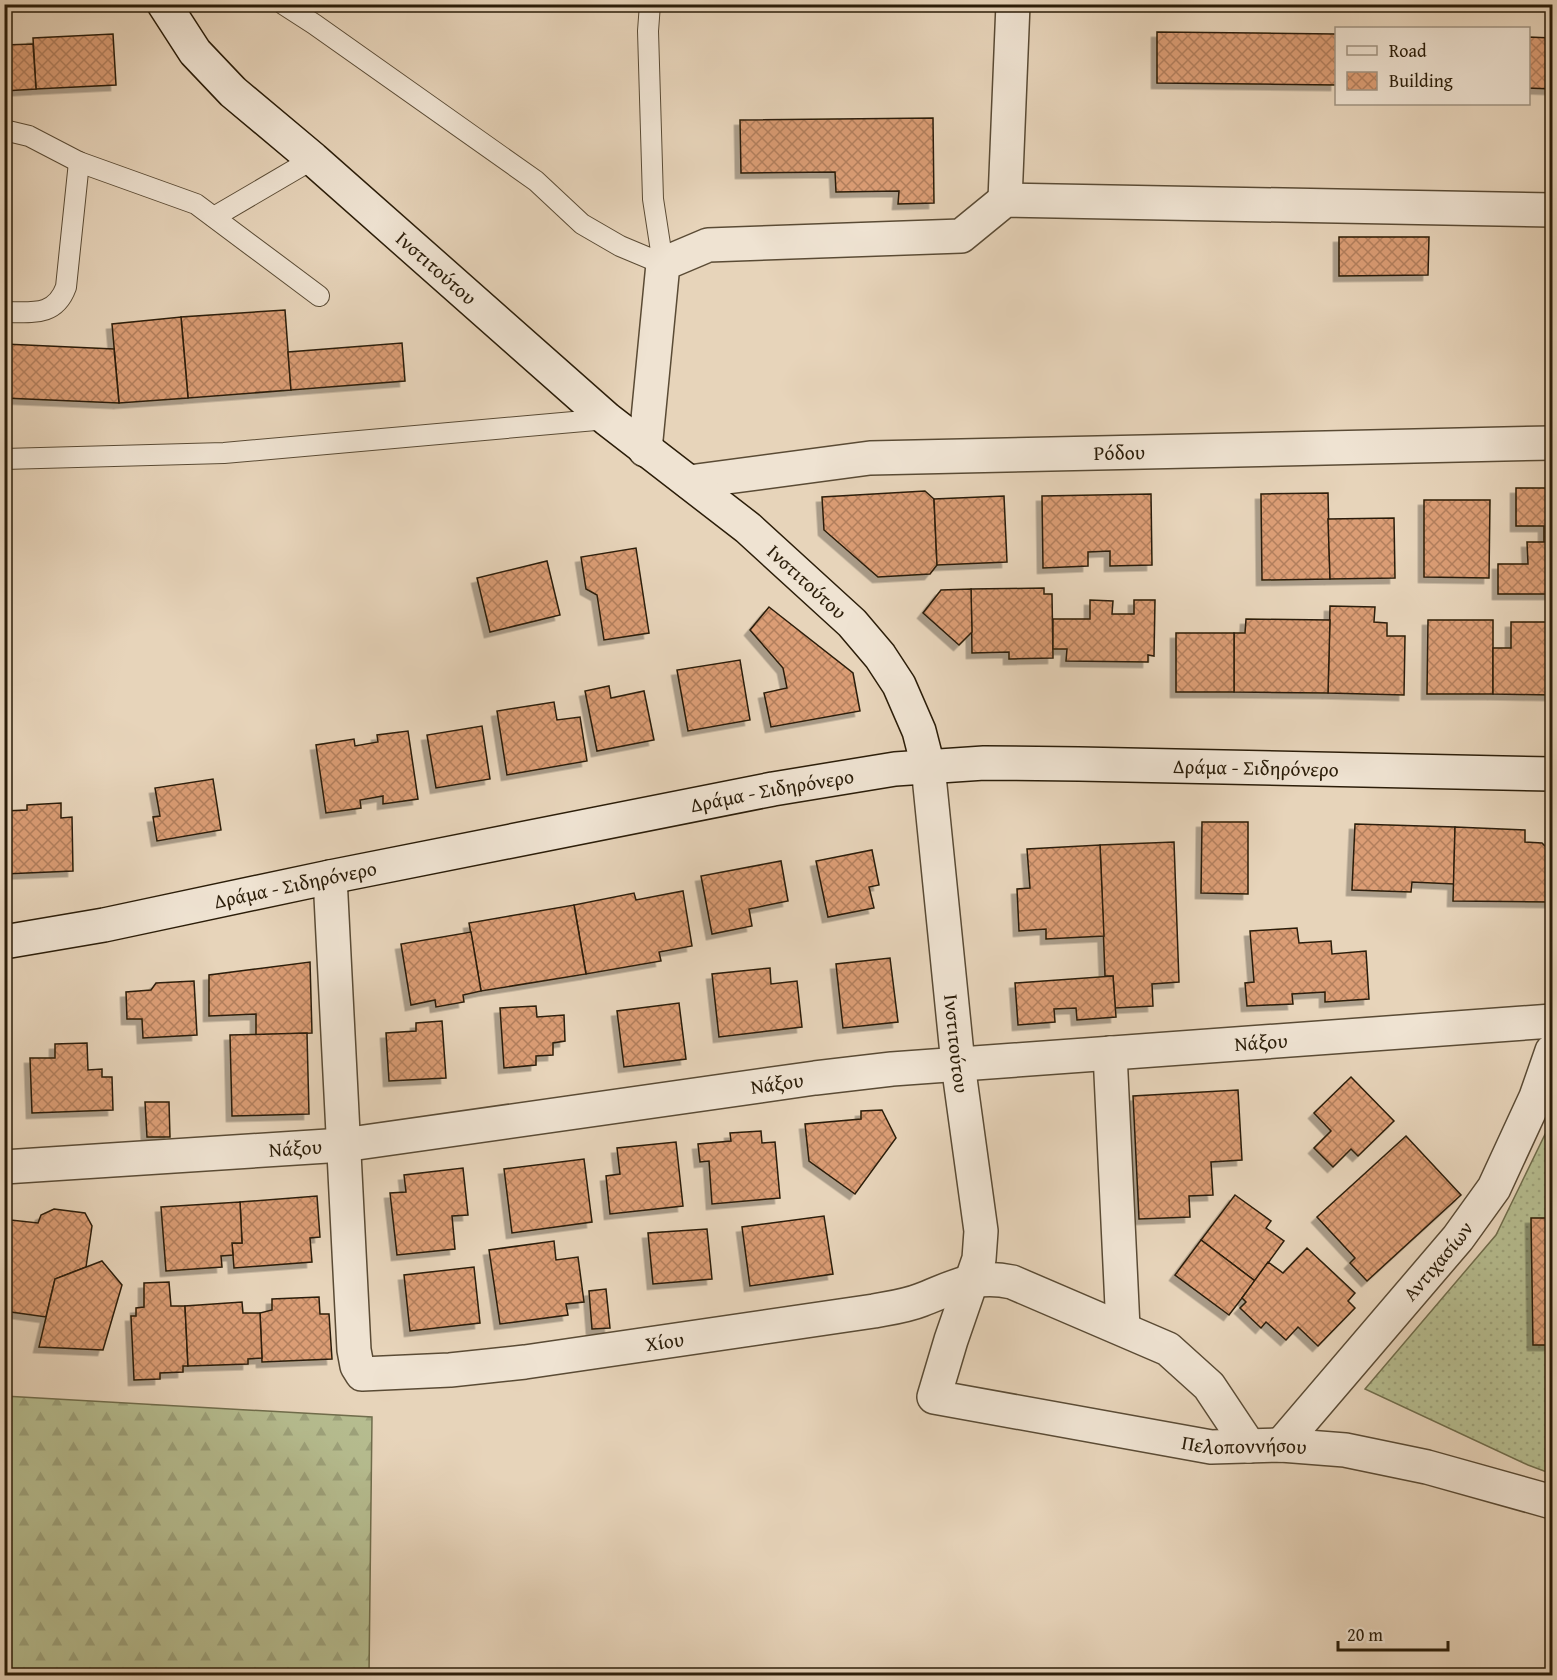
<svg xmlns="http://www.w3.org/2000/svg" width="1557" height="1680" font-family="'Gentium Book Plus',serif">
  <style>
    .forest { fill: url(#forest-firs); stroke: #706d4c; stroke-width: 1.5 }
    .garden { fill: url(#garden-dots); stroke: #706d4c; stroke-width: 1.5 }
    .building { fill: url(#building-cross-hatch); stroke: #2b1d09; stroke-width: 1.5; filter: url(#shadow) }
    .lines { fill: none; stroke-linecap: round; stroke-linejoin: round }
    .lane-casing { stroke: #5a4b35; stroke-width: 22 }
    .street-casing { stroke: #5a4b35; stroke-width: 36 }
    .secondary-casing { stroke: #2b1d09; stroke-width: 36 }
    .lane { stroke: #efe3d2; stroke-width: 20 }
    .street { stroke: #efe3d2; stroke-width: 33 }
    .secondary { stroke: #efe3d2; stroke-width: 33 }
    .labels { text-anchor: middle; stroke-width: 5; stroke-linejoin: round; paint-order: stroke }
    .street-label { font-size: 20px; fill: #2b1d09; stroke: #efe3d2 }
  </style>
  <defs>
    <pattern id="forest-firs" width="22" height="20" patternUnits="userSpaceOnUse" patternTransform="scale(1.5)"><rect width="22" height="20" fill="#b6bd90"/><path d="M5 1l3.5 6h-7zM16 11l3.5 6h-7z" fill="#9da27b"/></pattern>
    <pattern id="garden-dots" width="8" height="8" patternUnits="userSpaceOnUse" patternTransform="scale(1.5)"><rect width="8" height="8" fill="#b6bd90"/><path d="M2 2h.1M6 6h.1" fill="none" stroke="#9da27b" stroke-width="1.8" stroke-linecap="round"/></pattern>
    <pattern id="building-cross-hatch" width="8" height="8" patternUnits="userSpaceOnUse" patternTransform="scale(1.5)"><rect width="8" height="8" fill="#db9d74"/><path d="M0 0l8 8M0 8l8-8" fill="none" stroke="#b27f5d"/></pattern>
    <filter id="shadow"><feDropShadow dx="-5.5" dy="5.5" stdDeviation="0" flood-color="#0004"/></filter>
  </defs>
  <rect width="100%" height="100%" fill="#e7d4ba"/>
  <filter id="stains"><feTurbulence type="fractalNoise" baseFrequency=".00333" numOctaves="4"/><feColorMatrix values="0 0 0 0 .2 0 0 0 0 .09 0 0 0 0 .02 0 0 0 .5 -.17"/></filter>
  <radialGradient id="worn" r=".72"><stop offset=".6" stop-color="#630" stop-opacity="0"/><stop offset="1" stop-color="#630" stop-opacity=".3"/></radialGradient>
  <!-- forest -->
  <polygon class="forest" points="4,1396 372,1417 369,1675 5,1675"/>
  <!-- garden -->
  <polygon class="garden" points="1552,1120 1552,1474 1528,1465 1365,1389 1496,1235"/>
  <!-- building -->
  <g class="building">
    <polygon points="1157,32 1336,34 1336,85 1157,83"/>
    <polygon points="113,34 116,85 36,89 33,38"/>
    <polygon points="1528,37 1552,38 1552,89 1528,88"/>
    <polygon points="33,44 36,89 4,91 4,45"/>
    <polygon points="933,118 934,203 898,204 899,191 836,192 835,172 741,173 740,120"/>
    <polygon points="1339,237 1429,237 1428,275 1339,276"/>
    <polygon points="285,310 291,390 188,398 181,317"/>
    <polygon points="181,317 188,398 119,403 112,324"/>
    <polygon points="402,343 405,381 291,390 288,352"/>
    <polygon points="4,344 114,349 119,403 4,398"/>
    <polygon points="1516,488 1552,488 1552,542 1544,542 1544,526 1516,526"/>
    <polygon points="925,491 934,499 937,565 930,574 878,577 824,530 822,497"/>
    <polygon points="1328,493 1330,579 1262,580 1261,494"/>
    <polygon points="1151,494 1152,565 1110,566 1110,551 1088,552 1088,566 1043,568 1042,496"/>
    <polygon points="1004,496 1007,562 937,565 934,499"/>
    <polygon points="1424,500 1490,500 1489,578 1424,577"/>
    <polygon points="1394,518 1395,578 1330,579 1328,519"/>
    <polygon points="1527,542 1552,542 1552,594 1498,594 1498,564 1528,564"/>
    <polygon points="636,548 649,633 604,640 597,595 586,589 581,557"/>
    <polygon points="547,561 560,615 490,632 477,578"/>
    <polygon points="1044,588 1044,594 1052,594 1053,658 1009,659 1009,652 972,653 971,589"/>
    <polygon points="971,589 972,632 959,645 923,613 941,590"/>
    <polygon points="1090,600 1113,601 1112,614 1134,614 1134,600 1155,600 1154,656 1148,655 1148,662 1066,661 1067,649 1053,649 1053,619 1090,619"/>
    <polygon points="1330,606 1375,607 1374,622 1387,623 1387,636 1405,636 1404,695 1328,693"/>
    <polygon points="769,607 853,673 860,711 771,727 764,693 787,688 783,668 750,630"/>
    <polygon points="1246,619 1330,620 1328,693 1234,692 1234,633 1245,633"/>
    <polygon points="1428,620 1493,620 1493,694 1427,694"/>
    <polygon points="1511,622 1552,622 1552,695 1493,694 1493,648 1511,648"/>
    <rect x="1176" y="633" width="58" height="59"/>
    <polygon points="740,660 750,720 688,731 677,670"/>
    <polygon points="609,686 611,698 644,691 654,740 597,751 585,691"/>
    <polygon points="554,702 557,720 580,717 587,761 507,775 497,711"/>
    <polygon points="482,726 490,779 436,788 427,735"/>
    <polygon points="408,731 418,799 383,804 383,796 360,800 361,808 326,813 316,745 354,739 355,746 378,742 377,735"/>
    <polygon points="213,779 221,830 157,841 153,817 160,816 155,788"/>
    <polygon points="61,803 61,818 72,817 73,871 4,874 4,811 27,810 27,805"/>
    <polygon points="1202,822 1248,822 1248,894 1201,893"/>
    <polygon points="1355,824 1455,827 1454,884 1412,882 1411,892 1352,890"/>
    <polygon points="1455,827 1525,830 1525,842 1542,843 1552,853 1552,902 1453,901"/>
    <polygon points="1174,842 1179,982 1152,984 1153,1006 1115,1008 1113,976 1105,976 1100,845"/>
    <polygon points="1100,845 1104,936 1046,939 1046,929 1019,931 1017,889 1030,888 1027,849"/>
    <polygon points="872,850 879,885 869,887 874,908 828,917 816,861"/>
    <polygon points="781,861 788,901 749,909 752,926 712,934 701,876"/>
    <polygon points="683,891 692,946 659,952 661,961 586,974 574,905 634,893 636,900"/>
    <polygon points="574,905 586,974 481,991 469,923"/>
    <polygon points="1297,928 1299,943 1331,941 1332,954 1366,951 1369,999 1325,1002 1325,992 1292,994 1293,1004 1247,1006 1245,983 1254,982 1250,931"/>
    <polygon points="471,932 481,991 463,995 464,1002 436,1007 435,1000 411,1005 401,944"/>
    <polygon points="890,958 898,1022 843,1028 836,964"/>
    <polygon points="310,962 312,1033 256,1035 256,1014 209,1016 209,975"/>
    <polygon points="770,968 771,984 797,981 802,1027 719,1037 712,974"/>
    <polygon points="1113,976 1116,1017 1077,1020 1076,1008 1054,1009 1055,1022 1018,1025 1015,983"/>
    <polygon points="194,981 197,1035 143,1038 142,1019 127,1019 126,992 151,990 156,983"/>
    <polygon points="679,1003 686,1059 624,1067 617,1011"/>
    <polygon points="536,1006 537,1017 564,1015 565,1041 553,1043 553,1055 536,1056 536,1065 504,1068 500,1008"/>
    <polygon points="442,1021 446,1078 389,1081 386,1033 416,1031 416,1023"/>
    <polygon points="307,1033 309,1114 232,1116 230,1035"/>
    <polygon points="87,1043 88,1070 102,1069 102,1077 112,1077 113,1110 32,1113 30,1058 55,1058 55,1044"/>
    <polygon points="4,1056 10,1057 6,1091 4,1090"/>
    <polygon points="1351,1077 1394,1121 1358,1156 1351,1149 1333,1167 1314,1148 1331,1131 1314,1113"/>
    <polygon points="1238,1090 1242,1160 1211,1162 1213,1195 1189,1196 1190,1217 1139,1219 1133,1096"/>
    <polygon points="145,1102 169,1102 170,1137 147,1137"/>
    <polygon points="882,1110 896,1138 855,1194 809,1161 805,1124 861,1119 861,1111"/>
    <polygon points="761,1131 762,1143 775,1142 780,1198 712,1204 709,1161 700,1162 698,1144 731,1141 730,1133"/>
    <polygon points="1406,1136 1461,1195 1367,1281 1350,1263 1355,1258 1317,1217"/>
    <polygon points="676,1142 683,1206 610,1214 606,1176 620,1174 617,1148"/>
    <polygon points="584,1159 592,1222 512,1233 504,1169"/>
    <polygon points="463,1168 468,1215 452,1216 455,1249 397,1255 390,1193 406,1192 404,1175"/>
    <polygon points="1235,1195 1271,1221 1266,1228 1284,1241 1255,1281 1201,1240"/>
    <polygon points="317,1196 320,1237 310,1238 312,1262 234,1268 232,1243 242,1243 240,1202"/>
    <polygon points="240,1202 242,1243 232,1243 233,1255 221,1256 222,1267 166,1271 161,1207"/>
    <polygon points="54,1209 85,1213 92,1226 86,1267 55,1279 46,1317 4,1311 4,1255 11,1220 38,1223 41,1215"/>
    <polygon points="824,1216 833,1274 750,1286 742,1227"/>
    <polygon points="1531,1218 1552,1218 1552,1345 1533,1345"/>
    <polygon points="707,1229 712,1279 653,1284 648,1233"/>
    <polygon points="1201,1240 1255,1281 1229,1315 1175,1275"/>
    <polygon points="554,1241 556,1260 578,1257 584,1302 566,1304 568,1315 500,1324 489,1250"/>
    <polygon points="1307,1248 1355,1293 1348,1301 1355,1308 1318,1346 1298,1327 1286,1340 1266,1322 1261,1328 1240,1308 1246,1302 1242,1298 1268,1262 1283,1273"/>
    <polygon points="102,1261 122,1285 103,1350 39,1347 55,1279"/>
    <polygon points="474,1267 480,1323 410,1331 404,1275"/>
    <polygon points="169,1282 171,1306 185,1306 188,1366 183,1366 183,1372 160,1373 160,1379 134,1380 131,1316 136,1316 136,1308 144,1307 144,1283"/>
    <polygon points="606,1289 610,1328 592,1329 589,1291"/>
    <polygon points="319,1297 320,1314 329,1314 332,1359 262,1362 260,1313 272,1310 272,1299"/>
    <polygon points="242,1302 243,1313 260,1313 262,1358 248,1359 248,1364 188,1366 185,1306"/>
  </g>
  <g class="lines">
    <!-- lane casing -->
    <g class="lane-casing">
      <g id="lane">
        <polyline points="283,4 314,24 536,181 582,224 620,246 663,264 653,199 648,31 650,4"/>
        <polyline points="4,130 29,136 79,162 196,204 319,296"/>
        <polyline points="214,217 313,159"/>
        <path d="M 4,312 C 32,312 55,317 66,287 L 79,162"/>
        <polyline points="4,459 224,453 607,419"/>
      </g>
    </g>
    <!-- street casing -->
    <g class="street-casing">
      <g id="street">
        <polyline points="1005,200 1013,4"/>
        <polyline points="645,450 663,264 708,245 961,236 1005,200 1552,210"/>
        <path id="s1" d="M 689,482 L 870,458 L 1552,443"/>
        <path id="s2" d="M 928,766 L 958,1064 L 981,1231 L 979,1259 L 951,1340 L 934,1397 L 1211,1447 L 1281,1445 L 1345,1450 L 1427,1467 L 1552,1502"/>
        <path id="s3" d="M 330,877 L 354,1350 L 357,1366 L 362,1374 L 450,1370 L 525,1362 L 874,1311 C 890,1308 906,1306 921,1300 C 955,1287 974,1274 1012,1282 L 1168,1349 L 1209,1386 L 1249,1446"/>
        <polyline points="1110,1053 1123,1328"/>
        <path id="s4" d="M 4,1167 L 343,1145 L 815,1078 L 892,1069 L 1552,1021"/>
        <path id="s5" d="M 1281,1445 L 1458,1238 L 1494,1188 L 1536,1097 L 1552,1051"/>
      </g>
    </g>
    <!-- secondary casing -->
    <g class="secondary-casing">
      <g id="secondary">
        <path id="s6" d="M 164,4 L 195,52 L 233,92 L 313,159 L 607,419 L 748,528 L 852,623 L 880,656 L 899,685 L 919,731 L 928,766"/>
        <path id="s7" d="M 4,942 L 104,925 L 330,877 L 773,789 L 895,769 L 984,763 L 1079,764 L 1552,774"/>
      </g>
    </g>
    <!-- lane -->
    <use href="#lane" class="lane"/>
    <!-- street -->
    <use href="#street" class="street"/>
    <!-- secondary -->
    <use href="#secondary" class="secondary"/>
  </g>
  <g class="labels">
    <!-- street labels -->
    <g class="street-label">
      <text dy="7" stroke="none"><textPath href="#s6" startOffset="381">Ινστιτούτου</textPath></text>
      <text dy="7" stroke="none"><textPath href="#s1" startOffset="432">Ρόδου</textPath></text>
      <text dy="7" stroke="none"><textPath href="#s6" startOffset="867">Ινστιτούτου</textPath></text>
      <text dy="7" stroke="none"><textPath href="#s7" startOffset="1269">Δράμα - Σιδηρόνερο</textPath></text>
      <text dy="7" stroke="none"><textPath href="#s7" startOffset="783">Δράμα - Σιδηρόνερο</textPath></text>
      <text dy="7" stroke="none"><textPath href="#s7" startOffset="297">Δράμα - Σιδηρόνερο</textPath></text>
      <text dy="7" stroke="none"><textPath href="#s4" startOffset="1264">Νάξου</textPath></text>
      <text dy="7" stroke="none"><textPath href="#s2" startOffset="279">Ινστιτούτου</textPath></text>
      <text dy="7" stroke="none"><textPath href="#s4" startOffset="778">Νάξου</textPath></text>
      <text dy="7" stroke="none"><textPath href="#s4" startOffset="292">Νάξου</textPath></text>
      <text dy="7" stroke="none"><textPath href="#s5" startOffset="242">Αντιχασίων</textPath></text>
      <text dy="7" stroke="none"><textPath href="#s3" startOffset="804">Χίου</textPath></text>
      <text dy="7" stroke="none"><textPath href="#s2" startOffset="956">Πελοποννήσου</textPath></text>
    </g>
  </g>
  <!-- margin -->
  <rect width="1557" height="1680" fill="none" stroke="#e7d4ba" stroke-width="24"/>
  <rect x="6" y="6" width="1545" height="1668" fill="none" stroke="#2b1d09" stroke-width="3"/>
  <rect x="12" y="12" width="1533" height="1656" fill="none" stroke="#2b1d09" stroke-width="1.5"/>
  <!-- legend -->
  <rect x="1335" y="27" width="195" height="78" fill="#efe3d2" stroke="#a19482" stroke-width="1.5"/>
  <rect x="1347" y="46" width="30" height="9" fill="#efe3d2" stroke="#a19482" stroke-width="1.5"/>
  <text x="1389" y="57" font-size="18" fill="#2b1d09">Road</text>
  <rect x="1347" y="72" width="30" height="18" fill="url(#building-cross-hatch)" stroke="#a19482" stroke-width="1.5"/>
  <text x="1389" y="87" font-size="18" fill="#2b1d09">Building</text>
  <!-- scale -->
  <path d="M1338 1641v9h110v-9" fill="none" stroke="#2b1d09" stroke-width="3"/>
  <text x="1347" y="1641" font-size="18" fill="#2b1d09" stroke="#efe3d2" stroke-width="4.5" paint-order="stroke">20 m</text>
  <rect width="100%" height="100%" filter="url(#stains)"/>
  <rect width="100%" height="100%" fill="url(#worn)"/>
</svg>
